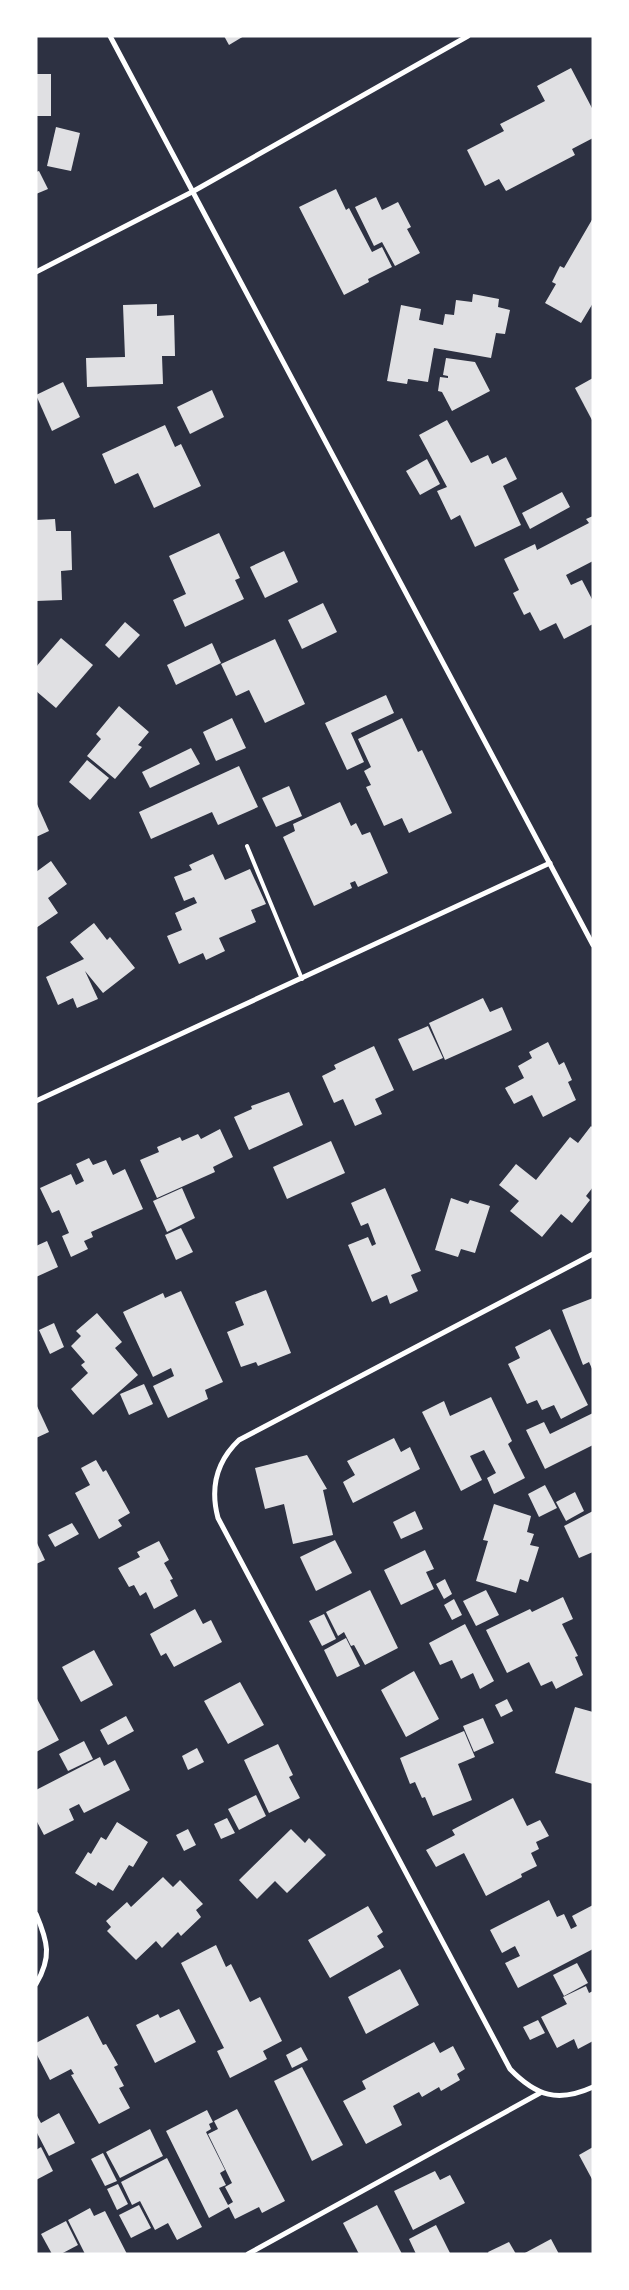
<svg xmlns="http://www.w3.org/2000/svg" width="629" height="2290" font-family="Overpass,sans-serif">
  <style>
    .building { fill: #e0e0e3 }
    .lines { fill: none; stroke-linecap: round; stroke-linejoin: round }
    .service { stroke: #fff; stroke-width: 4 }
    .minor { stroke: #fff; stroke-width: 5 }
  </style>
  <rect width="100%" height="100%" fill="#2d3142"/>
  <!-- building -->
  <g class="building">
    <polygon points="224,36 244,36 229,45"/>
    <polygon points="571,68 593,110 593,138 572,149 575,155 506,191 499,179 485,186 467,150 504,131 500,124 545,101 537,86"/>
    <rect x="36" y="74" width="15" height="42"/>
    <polygon points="56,127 80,133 71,171 47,166"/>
    <polygon points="39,171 48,189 36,194 36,172"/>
    <polygon points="336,189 346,210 349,208 372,252 382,247 392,267 368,279 369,282 344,295 299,207"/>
    <polygon points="376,197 382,210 398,202 411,227 407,229 420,253 395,266 382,242 374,246 355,207"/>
    <polygon points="593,218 593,303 581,323 545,303 556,284 552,282 560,266 564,268"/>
    <polygon points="473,294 499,299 498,307 510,310 505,334 496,333 491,358 434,348 428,382 408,379 407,384 387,381 401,305 421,309 419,320 443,325 445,314 454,315 456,300 472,302"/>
    <polygon points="157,304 157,316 174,315 175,356 162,356 163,384 87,387 86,358 125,357 123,305"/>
    <polygon points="446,358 475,362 490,391 452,411 442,392 438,391 440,377 448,378 448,376 443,375"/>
    <polygon points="593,378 593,422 575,388"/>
    <polygon points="63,382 80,417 52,431 36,395"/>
    <polygon points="212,390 224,417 190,434 177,407"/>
    <polygon points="447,420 471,463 488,455 492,464 506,457 517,479 503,486 521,525 475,547 460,515 451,520 437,491 447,487 419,435"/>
    <polygon points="165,425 175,447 181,444 201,486 154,508 138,473 115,484 102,454"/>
    <polygon points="427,459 440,484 420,495 406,471"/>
    <polygon points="562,492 570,507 530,529 522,513"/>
    <polygon points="593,516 593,561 566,575 571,585 582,580 593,601 593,624 564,639 556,623 540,631 530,612 524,615 513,593 519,590 504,559 535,544 537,550 589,523 586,519"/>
    <polygon points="55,519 56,531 71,531 72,570 61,571 62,600 36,601 36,520"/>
    <polygon points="219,533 240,578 235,580 244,599 185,627 173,600 186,594 169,556"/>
    <polygon points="284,551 298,582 265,598 250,567"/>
    <polygon points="323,603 337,632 302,649 288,620"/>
    <polygon points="125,622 140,635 119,658 105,645"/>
    <polygon points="61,638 93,665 56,708 36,691 36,667"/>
    <polygon points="275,639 305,704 265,723 249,690 236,696 221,664"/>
    <polygon points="212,643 221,663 176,685 167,665"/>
    <polygon points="386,695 394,713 351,733 364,762 347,770 325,723"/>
    <polygon points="119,706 149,732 138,745 142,747 115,779 87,756 101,739 96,734"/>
    <polygon points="232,718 246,748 216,761 203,732"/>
    <polygon points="402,718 418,752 422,750 452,813 409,833 402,818 384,826 366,787 371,785 364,771 371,767 358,739"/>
    <polygon points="191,748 200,764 150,788 142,772"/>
    <polygon points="87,760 109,778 90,800 69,782"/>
    <polygon points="239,766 258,807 218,825 212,812 151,839 139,812"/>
    <polygon points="289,786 302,816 276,827 262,798"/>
    <polygon points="36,802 49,831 36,837"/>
    <polygon points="340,802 351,826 356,823 362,835 370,832 388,873 358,887 355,881 350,883 352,888 314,906 283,837 295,831 293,824"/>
    <polygon points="213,854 225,880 250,869 266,904 251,910 256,922 219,938 225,951 206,960 203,953 179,964 167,936 182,930 175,913 197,903 194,897 184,901 174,877 192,870 189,865"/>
    <polygon points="51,861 67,884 48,898 58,913 36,928 36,872"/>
    <polygon points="94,923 107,940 110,937 135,968 103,993 85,971 98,999 77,1008 73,998 58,1005 46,977 84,959 70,942"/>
    <polygon points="483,998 490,1012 502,1007 512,1030 445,1060 429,1023"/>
    <polygon points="428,1026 443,1058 413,1071 398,1039"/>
    <polygon points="548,1042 559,1065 564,1062 572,1080 568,1082 576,1100 543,1117 532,1095 514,1104 505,1088 524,1078 518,1066 532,1058 529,1052"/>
    <polygon points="374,1046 394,1090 375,1099 382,1114 355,1126 343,1099 334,1103 322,1076 336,1069 334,1065"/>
    <polygon points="289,1092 303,1125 249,1150 234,1117 252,1109 251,1106"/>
    <polygon points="591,1126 593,1128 593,1187 586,1196 590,1200 572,1223 561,1214 542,1237 510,1211 519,1201 499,1185 516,1164 536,1180 570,1137 578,1143"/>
    <polygon points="220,1129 233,1157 213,1167 215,1172 157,1198 140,1160 159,1152 157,1147 180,1137 182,1141 198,1134 201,1139"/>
    <polygon points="331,1141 345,1173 287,1199 273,1167"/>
    <polygon points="89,1158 93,1165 106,1160 113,1175 125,1169 143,1209 91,1232 93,1237 84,1241 88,1249 71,1257 62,1236 69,1233 59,1210 52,1213 40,1188 71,1174 76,1185 84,1181 76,1164"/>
    <polygon points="182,1188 195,1218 167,1232 153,1201"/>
    <polygon points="385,1188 421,1271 411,1275 418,1291 390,1304 387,1295 372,1302 348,1245 368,1237 372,1246 376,1244 368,1223 361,1226 351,1203"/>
    <polygon points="451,1198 468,1204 470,1200 490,1206 475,1253 461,1249 458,1257 435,1250"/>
    <polygon points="181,1228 193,1252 176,1260 165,1235"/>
    <polygon points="47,1241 58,1267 36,1277 36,1246"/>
    <polygon points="266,1290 291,1353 258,1366 256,1362 241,1367 227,1332 244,1325 235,1302"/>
    <polygon points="181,1291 223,1382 205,1390 208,1399 168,1418 153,1386 174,1376 171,1368 153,1377 123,1312 163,1293 165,1298"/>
    <polygon points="593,1298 593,1371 589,1362 583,1365 562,1310"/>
    <polygon points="97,1313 122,1342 115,1348 138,1375 93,1415 71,1389 88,1373 81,1365 85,1362 71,1346 81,1336 76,1331"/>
    <polygon points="54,1323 64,1347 50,1354 39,1330"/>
    <polygon points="550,1329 588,1405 561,1419 554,1405 542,1410 537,1400 527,1404 508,1364 520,1358 515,1347"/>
    <polygon points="144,1384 153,1404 129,1415 120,1394"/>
    <polygon points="491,1397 512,1441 508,1444 525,1478 494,1494 487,1478 496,1473 484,1450 470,1456 482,1480 461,1491 422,1412 444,1401 450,1416"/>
    <polygon points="36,1404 49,1432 36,1438"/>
    <polygon points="593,1413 593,1445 545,1469 526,1430 544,1422 550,1434"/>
    <polygon points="394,1438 401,1452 410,1447 420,1469 353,1503 343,1482 355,1475 347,1461"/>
    <polygon points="307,1455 327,1489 323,1490 333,1535 293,1544 284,1504 265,1509 255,1468"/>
    <polygon points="96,1460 103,1472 106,1470 130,1513 118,1520 122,1526 99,1539 75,1493 90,1485 81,1468"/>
    <polygon points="545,1485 557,1508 539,1517 528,1494"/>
    <polygon points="575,1492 584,1511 566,1521 556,1502"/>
    <polygon points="494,1504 531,1516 527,1532 534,1534 530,1545 539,1547 528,1582 520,1579 516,1593 476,1581 488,1541 483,1540"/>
    <polygon points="415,1511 423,1529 401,1539 393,1522"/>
    <polygon points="593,1511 593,1552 579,1558 564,1526"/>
    <polygon points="72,1523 79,1534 55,1547 48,1535"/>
    <polygon points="335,1540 352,1573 316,1591 300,1557"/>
    <polygon points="36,1541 45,1560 36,1564"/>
    <polygon points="159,1541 169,1560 164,1563 173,1579 170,1580 178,1596 154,1609 146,1592 140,1596 134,1585 129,1587 118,1568 140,1557 137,1552"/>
    <polygon points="425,1550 434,1569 426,1572 434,1589 401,1605 384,1570"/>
    <polygon points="445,1579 452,1594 444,1599 436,1584"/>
    <polygon points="370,1590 398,1648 365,1665 354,1645 351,1646 344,1632 338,1636 326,1612"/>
    <polygon points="486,1590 499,1615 476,1626 463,1601"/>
    <polygon points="563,1597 573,1619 562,1624 578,1656 575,1657 583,1675 556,1689 552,1681 541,1686 529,1662 507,1673 486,1630 530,1609 532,1612"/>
    <polygon points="454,1599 462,1615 452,1620 444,1605"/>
    <polygon points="195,1609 203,1624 211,1620 222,1642 174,1667 166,1653 161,1656 150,1634"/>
    <polygon points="324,1614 336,1639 322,1646 309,1621"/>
    <polygon points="465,1624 494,1681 480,1689 473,1673 461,1679 452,1660 440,1665 429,1643"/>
    <polygon points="346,1638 360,1666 337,1677 324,1650"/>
    <polygon points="94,1650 113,1685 81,1702 62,1667"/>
    <polygon points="414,1671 439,1719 406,1737 381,1690"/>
    <polygon points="240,1682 264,1725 228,1744 204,1701"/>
    <polygon points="36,1697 59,1740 36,1752"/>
    <polygon points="507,1699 513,1711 501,1717 495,1705"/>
    <polygon points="575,1707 593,1712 593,1784 555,1773"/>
    <polygon points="126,1716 134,1731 108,1745 100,1730"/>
    <polygon points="483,1718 494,1743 474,1752 463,1726"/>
    <polygon points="464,1731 475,1757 458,1764 472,1800 433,1816 425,1797 422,1798 415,1782 410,1784 400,1758"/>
    <polygon points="84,1741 93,1759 68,1771 59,1754"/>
    <polygon points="278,1744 293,1775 289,1777 300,1798 269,1813 244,1760"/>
    <polygon points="197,1748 204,1762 188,1770 182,1756"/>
    <polygon points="100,1757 104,1766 115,1760 130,1790 84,1813 79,1804 69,1809 74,1820 44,1835 36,1820 36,1790"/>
    <polygon points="256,1795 266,1816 239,1830 228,1809"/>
    <polygon points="513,1798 527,1826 540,1820 549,1836 536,1842 539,1849 531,1853 537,1866 521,1874 522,1877 486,1896 464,1853 436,1867 426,1850 455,1835 452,1830"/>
    <polygon points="227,1818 235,1833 221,1839 214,1824"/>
    <polygon points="117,1822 148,1842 133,1867 129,1865 113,1891 98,1882 96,1886 75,1873 88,1852 91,1854 101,1837 106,1840"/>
    <polygon points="188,1829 196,1845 184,1851 176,1835"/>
    <polygon points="291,1829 305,1843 309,1838 326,1855 287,1893 275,1881 257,1899 239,1880"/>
    <polygon points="163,1877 173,1887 180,1880 203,1904 196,1910 201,1917 181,1936 178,1932 162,1948 156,1941 136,1960 107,1931 111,1927 106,1921 127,1902 131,1907"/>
    <polygon points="549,1900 557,1917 564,1914 571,1929 577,1926 572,1916 593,1905 593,1949 518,1988 505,1963 520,1956 515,1946 502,1953 490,1930"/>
    <polygon points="368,1906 383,1932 377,1936 384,1947 330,1978 308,1940"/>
    <polygon points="216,1945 226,1967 231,1964 250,2002 260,1997 282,2041 263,2051 267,2059 230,2078 217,2051 224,2048 181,1963"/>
    <polygon points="577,1963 588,1983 564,1996 553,1975"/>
    <polygon points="400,1969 419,2005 366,2034 348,1997"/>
    <polygon points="586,1986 589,1993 593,1991 593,2041 578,2049 574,2039 557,2048 541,2017 567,2004 563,1997"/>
    <polygon points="179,2009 196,2042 155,2063 136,2025 158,2014 160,2018"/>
    <polygon points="88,2016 103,2045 106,2044 118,2065 114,2067 124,2086 119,2088 130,2108 99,2124 71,2075 74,2074 71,2069 50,2080 36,2053 36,2043"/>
    <polygon points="538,2020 545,2033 530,2040 523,2027"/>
    <polygon points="434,2042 440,2053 453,2046 465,2069 457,2074 460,2080 441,2091 439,2087 422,2097 419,2092 393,2106 402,2125 366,2144 343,2101 366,2089 362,2081"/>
    <polygon points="301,2047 308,2060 292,2068 286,2055"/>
    <polygon points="302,2067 343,2145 312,2161 274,2081"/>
    <polygon points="237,2109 285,2201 262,2213 259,2207 235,2219 229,2207 209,2218 166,2131 207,2110 213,2122 209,2124 211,2129 206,2132 225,2170 220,2173 226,2185 219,2188 228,2205 233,2202 225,2187 232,2183 208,2134 218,2129 214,2121"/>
    <polygon points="59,2113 75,2143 49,2156 36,2131 36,2114 41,2123"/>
    <polygon points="150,2129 163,2156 120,2178 106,2152"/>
    <polygon points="41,2147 53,2171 36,2180 36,2150"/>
    <polygon points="593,2147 593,2181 579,2155"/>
    <polygon points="103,2153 117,2181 105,2186 91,2159"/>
    <polygon points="167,2158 202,2227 177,2240 168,2223 155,2230 140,2201 132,2205 121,2182"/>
    <polygon points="435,2171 440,2180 450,2175 465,2203 413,2230 394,2191"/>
    <polygon points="118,2184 128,2204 117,2210 107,2189"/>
    <polygon points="139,2205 151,2228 131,2238 119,2215"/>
    <polygon points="377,2205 402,2254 359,2254 343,2223"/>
    <polygon points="90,2208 94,2216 105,2211 127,2254 85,2254 68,2220"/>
    <polygon points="66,2221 78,2245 61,2254 52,2254 41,2234"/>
    <polygon points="436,2225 450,2253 416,2254 409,2239"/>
    <polygon points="551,2239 559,2254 523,2254"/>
    <polygon points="509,2242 516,2254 489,2254 488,2252"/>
  </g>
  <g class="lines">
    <!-- service -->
    <polyline class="service" points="247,846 302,979"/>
    <!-- minor -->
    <g class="minor">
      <polyline points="110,36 593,945"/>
      <polyline points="36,272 192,192 468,36"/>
      <polyline points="36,1101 550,863"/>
      <path d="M 593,1254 L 239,1440 C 217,1461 210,1488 218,1518 L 510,2069 C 536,2096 558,2103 593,2087"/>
      <path d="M 36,1914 C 48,1942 52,1957 36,1984"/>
      <polyline points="248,2254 540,2093"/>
    </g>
  </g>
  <!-- border -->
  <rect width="629" height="2290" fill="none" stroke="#ffffff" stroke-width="75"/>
</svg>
